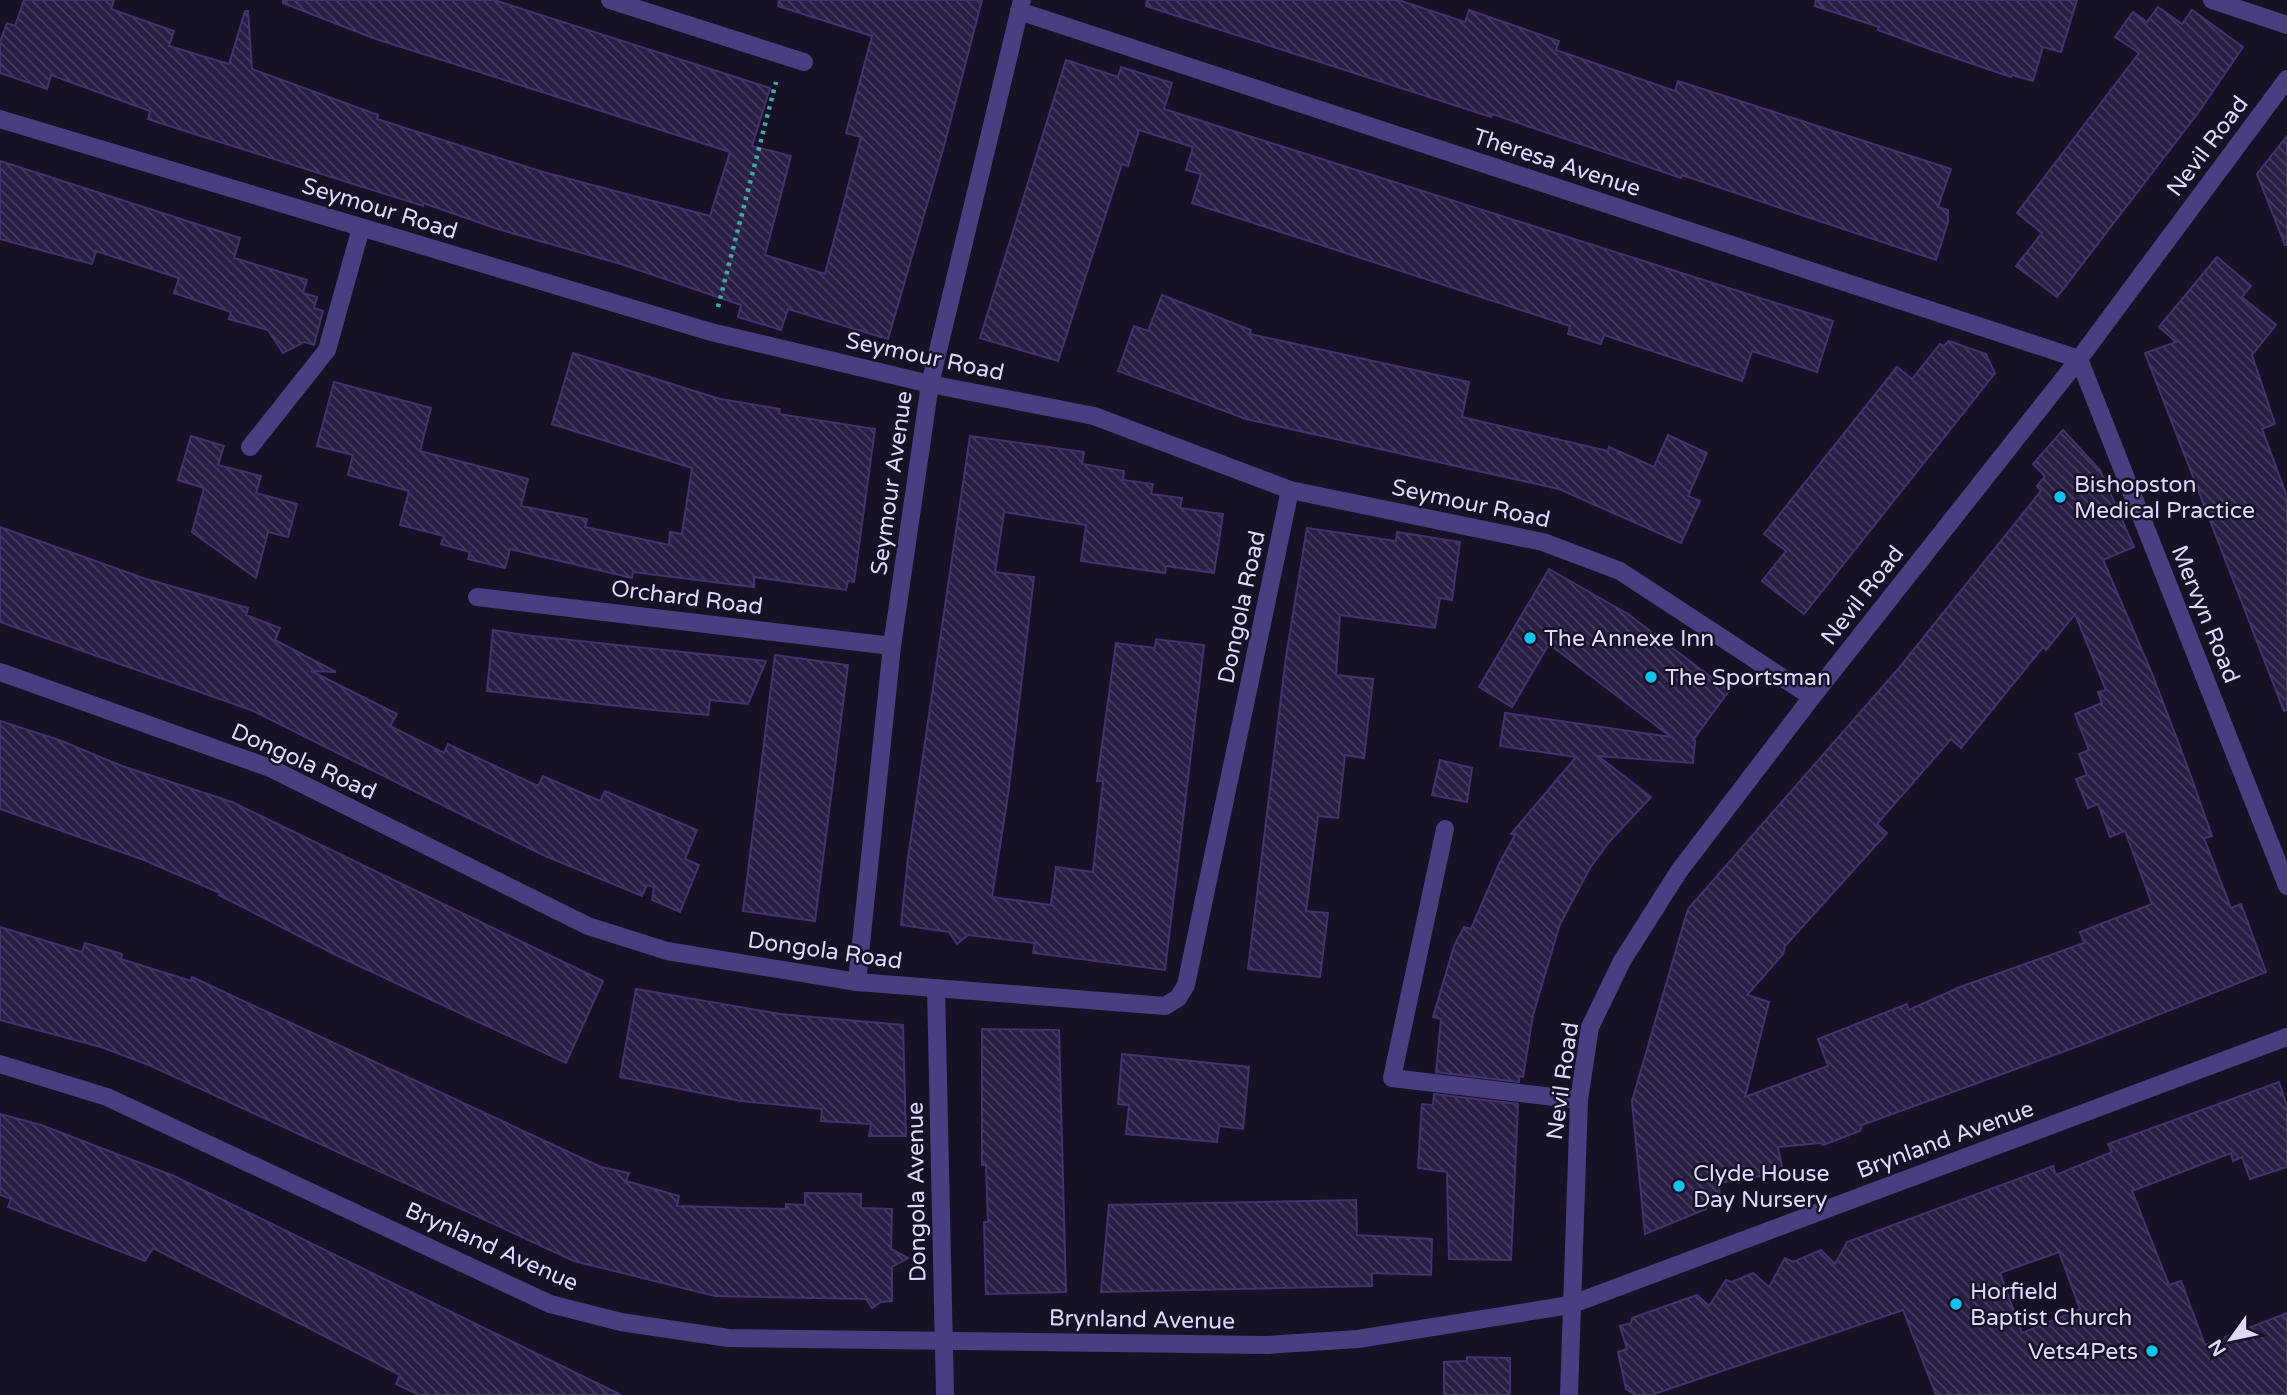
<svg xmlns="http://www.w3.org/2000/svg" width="2287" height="1395" font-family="'Varela Round',sans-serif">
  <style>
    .building { fill: url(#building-back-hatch); stroke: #44326f; stroke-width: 2; fill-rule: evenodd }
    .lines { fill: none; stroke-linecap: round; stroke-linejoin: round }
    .path { stroke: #39aaaf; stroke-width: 4.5; stroke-dasharray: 3.5 5; stroke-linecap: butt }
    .minor { stroke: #483f80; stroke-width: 18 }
    .poi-dot { fill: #12c1ee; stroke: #161125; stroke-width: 2.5 }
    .labels { text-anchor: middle; stroke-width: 5; stroke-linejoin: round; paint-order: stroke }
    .street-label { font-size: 23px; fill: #dfd7fc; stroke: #161125 }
    .poi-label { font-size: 23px; fill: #dfd7fc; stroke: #161125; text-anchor: start }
  </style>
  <defs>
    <pattern id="building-back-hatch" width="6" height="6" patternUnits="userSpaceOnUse" patternTransform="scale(1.75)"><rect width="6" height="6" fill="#2a1e44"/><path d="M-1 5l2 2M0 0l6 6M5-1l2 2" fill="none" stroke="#483e60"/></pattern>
  </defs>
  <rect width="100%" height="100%" fill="#161125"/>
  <!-- building -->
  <g class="building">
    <polygon points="24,0 114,0 111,9 174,31 169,46 229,64 245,11 248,11 252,69 378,115 377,119 543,172 710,216 730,152 373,38 283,3 283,0 494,0 770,88 752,146 791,156 765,255 825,274 861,137 846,133 872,36 778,6 779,0 982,0 944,146 888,339 788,309 781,330 738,317 741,305 621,264 498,229 423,203 423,206 163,124 148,119 150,111 51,75 47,89 0,73 0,42 7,23 15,26"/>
    <polygon points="1147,0 1398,0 1465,22 1469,10 1559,41 1556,50 1675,91 1678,81 1951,169 1938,207 1948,210 1948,222 1936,260 1682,175 1681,178 1492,114 1491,117 1146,6"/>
    <polygon points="1816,0 2077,0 2061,52 2043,47 2033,81 2012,75 2011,77 1935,51 1878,30 1879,27 1815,6"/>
    <polygon points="2158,7 2182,24 2192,10 2243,47 2198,113 2057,297 2016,266 2042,233 2017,213 2139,53 2115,37 2133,12 2147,22"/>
    <polygon points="1066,60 1118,77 1121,67 1172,83 1164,109 1833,321 1817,372 1752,351 1742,381 1604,335 1601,344 1568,334 1570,326 1192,203 1201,174 1186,170 1193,147 1139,130 1128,166 1122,164 1058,361 980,338"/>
    <polygon points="2287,136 2287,245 2285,245 2257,174"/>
    <polygon points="0,161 240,238 234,258 307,280 303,293 317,297 314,308 323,311 314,345 304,342 283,353 268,330 229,319 231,312 174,293 179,278 96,251 92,264 0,239"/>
    <polygon points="2217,257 2251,286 2242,297 2276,325 2252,355 2275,424 2262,429 2287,497 2287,710 2284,711 2145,353 2176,342 2159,327"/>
    <polygon points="1162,295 1251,330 1250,334 1469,382 1462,417 1608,451 1609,447 1654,467 1668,435 1707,453 1688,496 1700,501 1681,543 1559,489 1246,419 1118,371 1134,326 1148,331"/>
    <polygon points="1949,341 1986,354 1995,373 1804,614 1762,581 1786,551 1764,534 1897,367 1912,379 1940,344 1944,346"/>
    <polygon points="573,353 720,399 780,409 779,414 875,429 854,582 848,581 846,590 754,577 754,587 633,572 632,578 510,549 505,568 468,559 470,552 441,544 444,536 400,525 409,491 348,475 353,455 317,446 334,382 431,408 420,451 528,479 521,506 587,519 585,527 669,545 670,532 682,534 692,468 552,424"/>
    <path d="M 2063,430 L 2100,470 L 2134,547 L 2103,560 L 2151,671 L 2188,768 L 2212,836 L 2204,838 L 2231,908 L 2241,904 L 2266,972 L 2087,1043 L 1862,1125 L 1860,1131 L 1823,1145 L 1821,1143 L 1778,1147 L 1783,1172 L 1719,1183 L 1720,1197 L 1705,1198 L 1706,1209 L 1645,1234 L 1632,1101 L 1688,909 L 1899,668 L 2041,491 L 2037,486 L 2045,476 L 2033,464 ZM 2075,614 L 2106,690 L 2098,692 L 2102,703 L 2075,714 L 2089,750 L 2079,754 L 2087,775 L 2076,779 L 2088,808 L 2098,804 L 2110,837 L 2125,831 L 2152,904 L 2080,932 L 2084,943 L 1960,987 L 1909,1010 L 1907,1004 L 1818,1039 L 1828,1066 L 1745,1097 L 1769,1002 L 1747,995 L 1783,954 L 1785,946 L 1887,833 L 1877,824 L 1951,739 L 1961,748 L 2043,647 L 2046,650 Z"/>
    <polygon points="191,436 224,446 218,465 261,476 256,493 297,504 288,537 268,532 256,578 192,532 204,488 178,480"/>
    <polygon points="970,436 1084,452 1082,464 1124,471 1123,480 1153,484 1151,494 1182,498 1180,508 1223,514 1214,573 1166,566 1165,573 1081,561 1086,525 1004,512 995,572 1034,577 1008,795 992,897 1051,905 1056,867 1093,872 1103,781 1097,781 1116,643 1155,648 1156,639 1204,645 1165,970 1033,953 1035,943 968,935 957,944 949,932 901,925 908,858"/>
    <polygon points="0,527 146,579 248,608 246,615 280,628 275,640 336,672 311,671 397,714 390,726 444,753 448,744 538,786 543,776 600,801 605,791 697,830 685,859 699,865 680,912 652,900 654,887 647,885 642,896 543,855 251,710 0,622"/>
    <polygon points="1307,528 1396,541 1397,532 1460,542 1452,600 1440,598 1435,628 1340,615 1336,675 1373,679 1364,758 1345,755 1338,818 1318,816 1306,911 1328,913 1320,977 1248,969 1286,657"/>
    <polygon points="1549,569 1628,614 1729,691 1693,740 1695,740 1693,763 1598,756 1651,797 1609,842 1590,868 1560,924 1533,1015 1523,1077 1519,1076 1519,1082 1436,1072 1441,1019 1433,1017 1454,946 1464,927 1471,929 1499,864 1515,835 1511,834 1576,757 1500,746 1505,713 1671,737 1549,644 1512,707 1479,687"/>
    <polygon points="493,630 524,635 766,661 748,704 710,700 708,715 654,710 487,691"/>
    <polygon points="775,655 848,665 815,921 743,911"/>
    <polygon points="0,721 59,740 122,766 232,802 603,981 566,1063 336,955 219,895 220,893 144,860 0,809"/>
    <polygon points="1440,760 1472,768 1467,802 1432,795"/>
    <polygon points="0,927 82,952 85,943 122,954 121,959 191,981 192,977 601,1167 629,1173 626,1181 679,1196 677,1206 786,1209 786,1204 805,1205 805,1193 861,1194 861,1208 892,1209 891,1249 908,1258 892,1267 892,1301 881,1302 872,1308 866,1299 715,1296 574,1261 149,1065 101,1047 0,1020"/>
    <polygon points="636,989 780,1014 903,1025 906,1136 869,1136 871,1124 821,1121 822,1109 741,1101 620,1077"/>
    <polygon points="982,1029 1059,1030 1066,1292 986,1294 984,1222 988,1222 986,1165 982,1165"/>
    <polygon points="1122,1054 1249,1067 1243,1129 1219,1126 1217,1142 1126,1134 1129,1105 1118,1104"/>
    <path d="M 2279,1082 L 2287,1106 L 2287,1167 L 2250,1179 L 2242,1157 L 2233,1161 L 2231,1153 L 2132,1191 L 2169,1285 L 2181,1281 L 2205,1345 L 2287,1313 L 2287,1395 L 1936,1395 L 1903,1310 L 1651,1395 L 1636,1395 L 1626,1389 L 1618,1352 L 1627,1349 L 1620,1326 L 1631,1323 L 1632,1318 L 1697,1295 L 1709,1306 L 1726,1280 L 1732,1282 L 1753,1273 L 1769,1287 L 1785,1258 L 1793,1262 L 1821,1250 L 1835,1264 L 1847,1242 L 2053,1166 L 2056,1175 L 2112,1152 L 2108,1144 ZM 2059,1252 L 2080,1309 L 2022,1333 L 2000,1273 Z"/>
    <polygon points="1434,1094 1518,1104 1511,1260 1449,1259 1447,1172 1418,1168 1422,1104 1433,1105"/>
    <polygon points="0,1114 41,1125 174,1176 621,1395 419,1395 396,1384 400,1375 153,1248 145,1261 8,1207 11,1199 0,1195"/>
    <polygon points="1356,1200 1357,1235 1432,1239 1431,1275 1372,1273 1372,1286 1101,1292 1109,1205"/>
    <polygon points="1467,1357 1510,1358 1510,1395 1444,1395 1444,1362 1467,1361"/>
  </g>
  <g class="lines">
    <!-- path -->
    <polyline class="path" points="718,307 776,82"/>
    <!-- minor -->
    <g class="minor">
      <polyline points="610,0 804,62"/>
      <polyline points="2212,0 2287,25"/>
      <polyline points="1019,11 2079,359 2287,886"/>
      <polyline points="0,119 711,332 930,384 1094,416 1290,490 1543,542 1620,571 1812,697"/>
      <polyline points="250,447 327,350 361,228"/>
      <polyline points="477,597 892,646"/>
      <polyline points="0,672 270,768 588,926 667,951 857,982 1165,1006 1178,998 1186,985 1290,490"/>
      <polyline points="1445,829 1392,1078 1579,1100"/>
      <polyline points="857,982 892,646 930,384 1022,0"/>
      <polyline points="936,988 945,1395"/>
      <polyline points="0,1064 107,1097 550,1304 621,1322 728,1338 1267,1345 1358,1339 1570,1305 2287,1037"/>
      <polyline points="1569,1395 1579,1100 1590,1027 1622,961 1679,871 1812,697 2079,359 2287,79"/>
    </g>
  </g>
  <!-- markers -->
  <g class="poi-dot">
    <circle cx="2060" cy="497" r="7"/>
    <circle cx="1530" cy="638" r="7"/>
    <circle cx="1651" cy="677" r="7"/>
    <circle cx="1679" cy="1186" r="7"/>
    <circle cx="1956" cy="1304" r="7"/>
    <circle cx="2152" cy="1351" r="7"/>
  </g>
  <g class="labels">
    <!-- street labels -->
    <g class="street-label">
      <text transform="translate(2207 146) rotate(-53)" y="8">Nevil Road</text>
      <text transform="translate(1557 162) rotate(18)" y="8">Theresa Avenue</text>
      <text transform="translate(380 208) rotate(17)" y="8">Seymour Road</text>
      <text transform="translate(925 356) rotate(12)" y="8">Seymour Road</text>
      <text transform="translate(891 483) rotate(-82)" y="8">Seymour Avenue</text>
      <text transform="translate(1471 503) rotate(12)" y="8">Seymour Road</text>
      <text transform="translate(1862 595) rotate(-52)" y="8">Nevil Road</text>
      <text transform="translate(687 597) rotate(7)" y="8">Orchard Road</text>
      <text transform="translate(1241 607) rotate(-78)" y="8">Dongola Road</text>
      <text transform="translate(2206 614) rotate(68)" y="8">Mervyn Road</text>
      <text transform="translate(304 761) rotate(24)" y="8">Dongola Road</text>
      <text transform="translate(825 950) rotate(8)" y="8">Dongola Road</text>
      <text transform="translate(1562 1081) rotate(-82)" y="8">Nevil Road</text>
      <text transform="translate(1945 1139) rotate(-20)" y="8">Brynland Avenue</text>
      <text transform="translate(916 1192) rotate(-91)" y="8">Dongola Avenue</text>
      <text transform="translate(492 1246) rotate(24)" y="8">Brynland Avenue</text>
      <text transform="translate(1142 1319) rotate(1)" y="8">Brynland Avenue</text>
    </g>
    <!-- poi labels -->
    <g class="poi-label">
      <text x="2074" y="492">Bishopston<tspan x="2074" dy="26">Medical Practice</tspan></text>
      <text x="1544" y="646">The Annexe Inn</text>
      <text x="1665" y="685">The Sportsman</text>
      <text x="1693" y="1181">Clyde House<tspan x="1693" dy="26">Day Nursery</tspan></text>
      <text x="1970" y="1299">Horfield<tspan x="1970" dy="26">Baptist Church</tspan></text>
      <text x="2138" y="1359" text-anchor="end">Vets4Pets</text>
    </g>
  </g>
  <!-- north arrow -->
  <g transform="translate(2231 1339) rotate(237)" stroke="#161125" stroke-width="5" paint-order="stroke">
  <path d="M0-5L12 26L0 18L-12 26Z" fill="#dfd7fc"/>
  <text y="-10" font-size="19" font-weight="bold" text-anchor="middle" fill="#dfd7fc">N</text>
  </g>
</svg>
